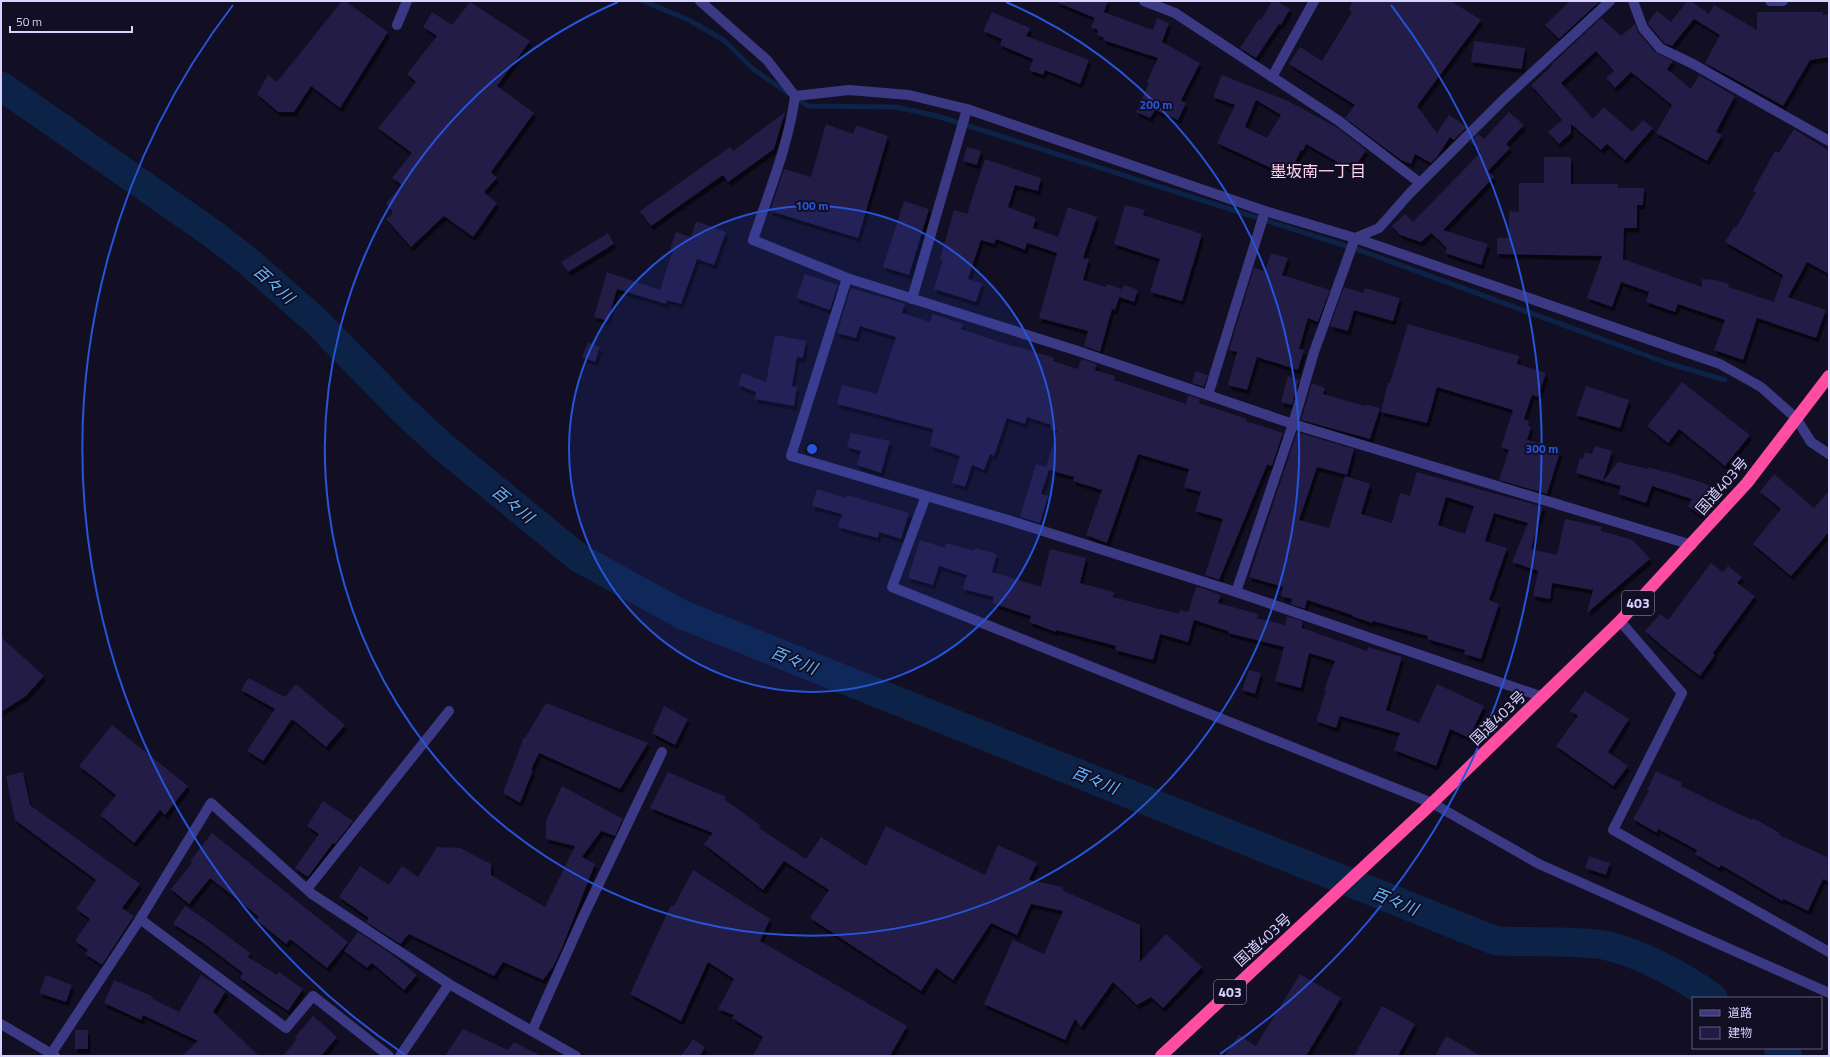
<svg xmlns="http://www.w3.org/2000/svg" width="1830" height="1057" font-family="'Titillium Web','Noto Sans JP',sans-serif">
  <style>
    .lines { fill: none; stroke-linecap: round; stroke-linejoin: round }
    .stream { stroke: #0c2247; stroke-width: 5 }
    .river { stroke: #0c2247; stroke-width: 29 }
    .building { fill: #231b46; fill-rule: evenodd; filter: url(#shadow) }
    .minor { stroke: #3c3984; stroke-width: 10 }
    .highway { stroke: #ff4da4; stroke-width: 12 }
    .ring { fill: none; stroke: #2655da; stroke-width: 2 }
    .labels { text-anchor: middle; stroke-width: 4; stroke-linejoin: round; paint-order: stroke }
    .shield { fill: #120f25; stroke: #9c98be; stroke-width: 1 }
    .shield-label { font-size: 14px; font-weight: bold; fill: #d7d2ff }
    .street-label { font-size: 15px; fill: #d7d2ff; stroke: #120f25 }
    .neighbourhood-label { font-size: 16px; fill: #ffd4f0; stroke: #120f25 }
    .water-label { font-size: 16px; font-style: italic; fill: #60b7ff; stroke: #120f25 }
    .centre { fill: #2655da; stroke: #120f25; stroke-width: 2 }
    .ring-label { font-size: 12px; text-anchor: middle; font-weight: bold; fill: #2655da; stroke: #120f25; stroke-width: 4; stroke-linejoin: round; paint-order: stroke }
  </style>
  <defs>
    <filter id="shadow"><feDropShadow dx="2.5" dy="4.5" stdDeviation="0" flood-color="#0009"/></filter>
  </defs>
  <rect width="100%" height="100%" fill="#120f25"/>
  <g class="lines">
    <!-- stream -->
    <g class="stream">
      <polyline points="643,1 689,20 725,41 753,69 788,93"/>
      <polyline points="795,97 808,106 896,107 937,116 1362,251 1667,363 1725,380"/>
    </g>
    <!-- river -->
    <g class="river">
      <path d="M 1,86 L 213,234 L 249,262 L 316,321 L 401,408 L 442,446 L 579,558 L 683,615 L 1496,941 C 1530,942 1564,941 1597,944 C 1631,948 1685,977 1713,998"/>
      <polyline points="1778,1048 1788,1056"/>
    </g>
  </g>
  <!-- building -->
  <g class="building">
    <polygon points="342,1 345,1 388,32 340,108 311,86 294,112 278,112 257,94 268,75 277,82"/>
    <polygon points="1054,1 1108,1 1104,12 1144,27 1153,30 1157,18 1169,23 1162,42 1200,63 1181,100 1186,103 1178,120 1155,110 1150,118 1136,112 1149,83 1147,82 1158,58 1103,40 1104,38 1097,35 1098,30 1091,27 1095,18"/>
    <polygon points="1272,1 1276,1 1290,9 1281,25 1279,24 1256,58 1240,48 1259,19 1261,20"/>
    <polygon points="1352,1 1451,1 1481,20 1417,106 1437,133 1449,115 1467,127 1454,140 1450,137 1437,157 1431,163 1415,154 1411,164 1401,160 1345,118 1355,105 1289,64 1300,47 1322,61 1352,12 1349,10"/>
    <polygon points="1570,1 1600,1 1559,39 1545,25"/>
    <polygon points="1687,1 1691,1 1709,14 1714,5 1757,30 1757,12 1823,12 1823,15 1829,14 1829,57 1810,60 1783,106 1705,63 1720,35 1694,19 1672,46 1664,43 1649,25 1648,22 1657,11 1671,22"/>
    <polygon points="470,2 530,41 497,86 534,113 491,172 497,178 484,192 497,203 473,237 444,216 411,247 386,219 393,213 386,203 402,185 392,178 412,153 378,128 416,82 407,74 437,36 423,27 432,12 452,25"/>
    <polygon points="992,12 1030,28 1026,36 1089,60 1080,84 1045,70 1043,75 1029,70 1033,59 1000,45 1002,39 983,31"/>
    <polygon points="1601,18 1621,36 1635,24 1638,32 1655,52 1673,61 1667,69 1691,89 1699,75 1735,96 1716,132 1722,135 1707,161 1656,133 1672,105 1631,72 1615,88 1606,78 1614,71 1596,51 1561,83 1593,119 1604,107 1632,132 1643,120 1653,128 1625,160 1607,144 1601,150 1571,124 1571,133 1559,144 1548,132 1562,120 1531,85 1553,65 1552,64"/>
    <polygon points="1474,41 1525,48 1522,69 1471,62"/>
    <path d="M 1222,75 L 1288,101 L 1338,128 L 1366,150 L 1353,171 L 1306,144 L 1303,151 L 1301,150 L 1288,176 L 1217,143 L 1235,105 L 1213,97 ZM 1256,100 L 1281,115 L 1267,138 L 1245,127 Z"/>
    <polygon points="785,112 774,149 728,182 723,175 651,226 640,211 730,147 733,151"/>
    <polygon points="1509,112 1524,125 1506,144 1510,148 1488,171 1494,177 1443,230 1488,244 1481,265 1445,253 1447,248 1431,233 1421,242 1400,235 1392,226 1405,214 1413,222 1481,152 1470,142 1478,134 1484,139"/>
    <polygon points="826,124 853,134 856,125 888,136 858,238 770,211 784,169 811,177"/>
    <polygon points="1794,129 1829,151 1829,274 1807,262 1788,297 1826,310 1816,338 1757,318 1743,360 1714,350 1725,320 1678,304 1675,312 1646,302 1649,292 1621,282 1612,307 1587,298 1602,256 1497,254 1497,238 1509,238 1509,211 1519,212 1519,183 1544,183 1544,157 1571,157 1571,184 1618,184 1618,188 1644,188 1643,205 1637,205 1637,228 1624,228 1623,259 1702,287 1702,279 1716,280 1729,284 1728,287 1774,302 1783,275 1725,242 1734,227 1736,228 1756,192 1753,191 1775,151 1779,153"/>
    <polygon points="967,147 981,151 977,165 963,161"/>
    <polygon points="985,159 1041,178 1038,191 1015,185 1008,207 1036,218 1033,228 1058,237 1068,207 1097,217 1083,258 1089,259 1083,280 1106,287 1107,284 1122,289 1115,310 1112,309 1100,352 1084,346 1088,331 1039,318 1057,253 1027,243 1025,250 996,239 994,244 981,240 968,279 982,283 976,302 934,289 943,260 940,259 954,210 967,214"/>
    <polygon points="904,201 929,209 909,275 883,267"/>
    <polygon points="1125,205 1145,210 1143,215 1202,234 1182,301 1150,292 1160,259 1114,244"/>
    <polygon points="696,221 726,232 714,265 697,259 681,304 667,300 666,304 617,289 608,321 594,317 607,272 660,290 673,250 670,249 676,232 691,237"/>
    <polygon points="608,233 614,244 568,272 561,262"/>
    <polygon points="1271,253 1288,258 1282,275 1330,290 1318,322 1308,318 1299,349 1304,350 1298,370 1257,357 1247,390 1228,385 1237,352 1229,350 1254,268 1265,271"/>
    <polygon points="805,274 838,285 830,310 796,298"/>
    <polygon points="1124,285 1138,290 1134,302 1119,297"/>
    <polygon points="1344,287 1363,293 1365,288 1400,298 1393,321 1354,310 1348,331 1330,326"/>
    <polygon points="851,288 905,304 902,313 930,322 933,314 963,324 961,329 1014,347 1015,346 1054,358 1053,361 1078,369 1081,359 1097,364 1095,370 1115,376 1114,380 1186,404 1188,395 1200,399 1199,403 1247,419 1246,421 1283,433 1272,466 1267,465 1219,580 1205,575 1223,519 1195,511 1201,492 1184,487 1189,469 1138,454 1107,543 1086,535 1102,490 1073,481 1074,477 1049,470 1041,494 1048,496 1040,523 1020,517 1036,464 1046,467 1057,431 1050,429 1051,425 1027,417 1025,424 1007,418 994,456 990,454 984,470 972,465 965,487 952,483 960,456 930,446 933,429 837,404 842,385 877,394 896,337 860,326 856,338 837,333"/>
    <polygon points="1408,324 1519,356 1517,364 1546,373 1538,397 1532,395 1524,419 1529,421 1528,425 1531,427 1527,440 1558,448 1557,451 1560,452 1547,494 1499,480 1509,450 1501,447 1513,410 1437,387 1427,423 1381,412 1388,383 1390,383"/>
    <polygon points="775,335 806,341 803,358 797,357 792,386 797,387 794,406 755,399 756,392 738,385 742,373 766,382"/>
    <polygon points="588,342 600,347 595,362 582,357"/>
    <polygon points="1195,371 1208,375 1204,387 1192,383"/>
    <polygon points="1288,376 1299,380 1292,405 1281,402"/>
    <polygon points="1682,382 1750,435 1725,466 1679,429 1668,443 1647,426"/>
    <polygon points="1312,383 1325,388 1323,394 1365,406 1365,404 1380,408 1370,439 1301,420"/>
    <polygon points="1586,386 1629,400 1620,428 1576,415"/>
    <path d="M 1297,432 L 1354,449 L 1347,475 L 1317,467 L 1299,520 L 1329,528 L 1345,476 L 1370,484 L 1361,514 L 1392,523 L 1400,493 L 1410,496 L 1417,472 L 1543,507 L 1531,549 L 1557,555 L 1565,519 L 1602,527 L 1601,531 L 1633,540 L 1650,559 L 1587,613 L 1593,590 L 1552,583 L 1550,599 L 1533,596 L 1538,571 L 1512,562 L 1528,523 L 1494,513 L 1485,541 L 1507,548 L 1489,600 L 1499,604 L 1481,659 L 1464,654 L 1465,650 L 1427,639 L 1428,636 L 1373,621 L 1372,623 L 1352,616 L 1352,615 L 1307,600 L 1305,609 L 1291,604 L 1292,599 L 1281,596 L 1283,587 L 1249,577 ZM 1446,497 L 1474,506 L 1465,534 L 1438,525 Z"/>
    <polygon points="851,433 890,441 881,473 857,465 861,451 847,447"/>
    <polygon points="1595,446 1612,451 1603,481 1576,473 1580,458 1583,459 1585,452 1592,454"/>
    <polygon points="1618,462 1648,469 1648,467 1664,472 1665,471 1706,484 1717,491 1700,515 1688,506 1692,499 1652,486 1646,503 1618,494 1621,486 1603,481"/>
    <polygon points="1774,474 1814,508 1829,491 1829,532 1791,576 1753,544 1781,509 1760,492"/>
    <polygon points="817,489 846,498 847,495 909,513 901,539 879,532 878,538 838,527 842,514 812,506"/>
    <polygon points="920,540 945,548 946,543 974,551 975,548 997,554 992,572 1041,587 1050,549 1086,558 1080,583 1114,592 1113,597 1179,614 1180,610 1188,612 1196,587 1201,588 1221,595 1218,603 1258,614 1257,618 1285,625 1287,616 1302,621 1302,628 1367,651 1368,647 1402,657 1386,710 1419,723 1437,684 1484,706 1469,738 1450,729 1436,766 1394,750 1400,733 1340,716 1336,728 1316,721 1326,691 1324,690 1335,661 1309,653 1301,688 1275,681 1284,647 1228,633 1228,631 1194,620 1188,642 1160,634 1153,660 1115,650 1116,646 1056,630 1056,632 1029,622 1031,616 992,603 994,597 963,589 967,575 939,566 933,585 908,578"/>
    <polygon points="1711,563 1723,572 1728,566 1742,577 1737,583 1755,596 1713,653 1715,655 1700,676 1669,652 1645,631 1660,614 1668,620"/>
    <polygon points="1,637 44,676 26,696 1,712"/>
    <polygon points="1249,670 1261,673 1255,694 1242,690"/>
    <polygon points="248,678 285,697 296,684 345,725 326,747 292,719 263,761 247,751 275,709 241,690"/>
    <polygon points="1585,691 1629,719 1608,752 1628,766 1613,786 1556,746 1578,716 1570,711"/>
    <polygon points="546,703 648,743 620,789 539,753 531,770 533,770 520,803 503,793 524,737 525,738"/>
    <polygon points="664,706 688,719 675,745 652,733"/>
    <polygon points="112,725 188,786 165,815 160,810 134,843 100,815 116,795 79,766"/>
    <polygon points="1656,771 1682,783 1681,786 1709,800 1752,820 1753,818 1780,833 1779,835 1829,858 1829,882 1823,879 1808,911 1784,899 1782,901 1721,865 1719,868 1695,854 1697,850 1658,829 1657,833 1633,819 1649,791 1647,790"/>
    <polygon points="23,772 30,805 140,884 122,908 134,916 102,965 85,954 88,950 75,941 90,919 76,909 96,880 15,820 6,776"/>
    <polygon points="668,772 726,797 724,799 761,826 759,828 806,859 821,837 866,866 886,826 985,875 998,845 1037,863 1029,880 1063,887 1062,890 1140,925 1140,962 1166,934 1202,967 1163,1008 1151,997 1137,1005 1113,982 1081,1027 1075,1019 1065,1040 984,1004 1013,940 1044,954 1063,911 1031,904 1017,935 991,923 953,980 936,968 921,991 810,918 829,890 784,861 763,890 704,844 713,833 650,808"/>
    <polygon points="562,786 623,819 615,836 601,831 582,857 595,864 562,948 553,967 543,980 503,962 494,976 409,934 400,944 366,922 369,918 339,897 360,866 389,885 402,866 418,877 437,847 460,848 491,864 491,875 545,907 575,846 546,839 546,821"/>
    <polygon points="323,801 353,821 335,844 333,843 308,877 295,868 319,834 307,826"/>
    <polygon points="212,833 348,942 327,968 290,939 286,944 256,920 259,917 210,878 189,904 171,889 192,863 190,861"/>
    <polygon points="1589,856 1610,863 1606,875 1585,868"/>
    <polygon points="693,870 770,919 760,941 907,1026 890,1056 753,1056 763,1037 732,1018 734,1015 718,1009 734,979 708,962 681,1021 630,994 671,905 674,906"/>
    <polygon points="185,906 206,920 250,953 248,957 277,975 279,972 303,989 288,1011 240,978 243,973 202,942 173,924"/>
    <polygon points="358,932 391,954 417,975 404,990 372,963 367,968 344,951"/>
    <polygon points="1300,974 1341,998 1306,1056 1225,1056 1239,1035 1256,1046"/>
    <polygon points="46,975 72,985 66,1002 39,993"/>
    <polygon points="201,975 226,991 213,1012 259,1056 182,1056 198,1041 143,1015 141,1020 104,1003 114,980 152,996 151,998 179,1012"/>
    <polygon points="1382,1006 1415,1024 1398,1056 1354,1056"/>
    <polygon points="313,1016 337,1037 321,1056 283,1056 297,1039 295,1037"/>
    <polygon points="463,1029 508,1050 514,1042 541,1056 445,1056"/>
    <rect x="75" y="1030" width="13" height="19"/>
    <polygon points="1446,1036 1481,1056 1435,1056"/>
    <polygon points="693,1039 705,1047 700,1056 681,1056"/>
  </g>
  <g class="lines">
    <!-- minor -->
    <g class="minor">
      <path d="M 700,1 L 767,60 L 795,96 C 789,144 768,194 753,240 L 847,278 L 1078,351 L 1293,424 L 1692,545"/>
      <polyline points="1144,1 1175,13 1339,121 1420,183"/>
      <polyline points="1633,1 1643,28 1660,48 1693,64 1829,141"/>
      <polyline points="1770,1 1783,1"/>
      <polyline points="397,25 407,1"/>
      <polyline points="1272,77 1314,1"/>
      <polyline points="795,96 849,90 909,95 967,109 1265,211 1355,238 1720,364 1761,387 1796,418 1811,442 1829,454"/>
      <polyline points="847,278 791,456 1008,520 1236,592 1543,697"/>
      <polyline points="912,299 967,109"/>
      <polyline points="1208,395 1265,211"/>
      <polyline points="926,496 892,587 1432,803 1539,864 1829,993"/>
      <polyline points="1236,592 1293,424 1314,352 1355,238 1379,228 1410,193 1503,100 1610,1"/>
      <polyline points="1620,621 1682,693 1613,830 1829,952"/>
      <polyline points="307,889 449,711"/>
      <polyline points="140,919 286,1028 313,996 389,1056"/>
      <polyline points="1,1024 55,1056"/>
      <polyline points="532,1031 583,917 662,752"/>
      <polyline points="51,1054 140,919 211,803 312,894 449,984 576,1056"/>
      <polyline points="400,1056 449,984"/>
    </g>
    <!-- highway -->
    <polyline class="highway" points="1161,1056 1425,810 1620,621 1747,483 1829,376"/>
  </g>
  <!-- distance rings -->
  <circle cx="812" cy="449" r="243" fill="#2655da" fill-opacity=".12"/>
  <g class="ring">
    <circle cx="812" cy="449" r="243"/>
    <path d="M1006 2A487 487 0 1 1 618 2"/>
    <path d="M404 1054A730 730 0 0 1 233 5M1391 5A730 730 0 0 1 1220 1054"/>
  </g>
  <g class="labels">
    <!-- shield labels -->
    <g class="shield">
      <rect x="1622" y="591" width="32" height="24" rx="3"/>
      <rect x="1214" y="980" width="32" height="24" rx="3"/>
    </g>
    <g class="shield-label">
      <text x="1638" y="608">403</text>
      <text x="1230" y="997">403</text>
    </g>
    <!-- street labels -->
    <g class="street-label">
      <text transform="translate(1722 486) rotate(-49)" y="5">国道403号</text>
      <text transform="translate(1498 718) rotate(-44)" y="5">国道403号</text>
      <text transform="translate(1263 940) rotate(-42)" y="5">国道403号</text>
    </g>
    <!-- neighbourhood labels -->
    <g class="neighbourhood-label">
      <text x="1318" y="177">墨坂南一丁目</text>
    </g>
    <!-- water labels -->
    <g class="water-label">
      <text transform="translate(274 284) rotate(42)" y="6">百々川</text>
      <text transform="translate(513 504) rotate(39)" y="6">百々川</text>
      <text transform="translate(794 660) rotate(22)" y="6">百々川</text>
      <text transform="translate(1095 780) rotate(22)" y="6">百々川</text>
      <text transform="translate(1395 901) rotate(22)" y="6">百々川</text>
    </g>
  </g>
  <circle cx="812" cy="449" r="6" class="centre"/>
  <g class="ring-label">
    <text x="1156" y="109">200 m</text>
    <text x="812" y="210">100 m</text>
    <text x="1542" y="453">300 m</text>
  </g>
  <!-- border -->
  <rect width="1830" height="1057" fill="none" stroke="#d7d2ff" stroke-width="4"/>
  <!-- legend -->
  <rect x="1692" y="997" width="130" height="52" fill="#120f25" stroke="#615d7c"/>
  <rect x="1700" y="1010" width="20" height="6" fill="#3c3984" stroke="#615d7c"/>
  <text x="1728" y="1017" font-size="12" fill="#d7d2ff">道路</text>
  <rect x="1700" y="1027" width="20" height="12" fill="#231b46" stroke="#615d7c"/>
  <text x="1728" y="1037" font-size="12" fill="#d7d2ff">建物</text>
  <!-- scale -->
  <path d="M10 26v6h122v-6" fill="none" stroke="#d7d2ff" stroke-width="2"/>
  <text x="16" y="26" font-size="12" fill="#d7d2ff" stroke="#120f25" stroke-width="3" paint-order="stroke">50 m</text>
</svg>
